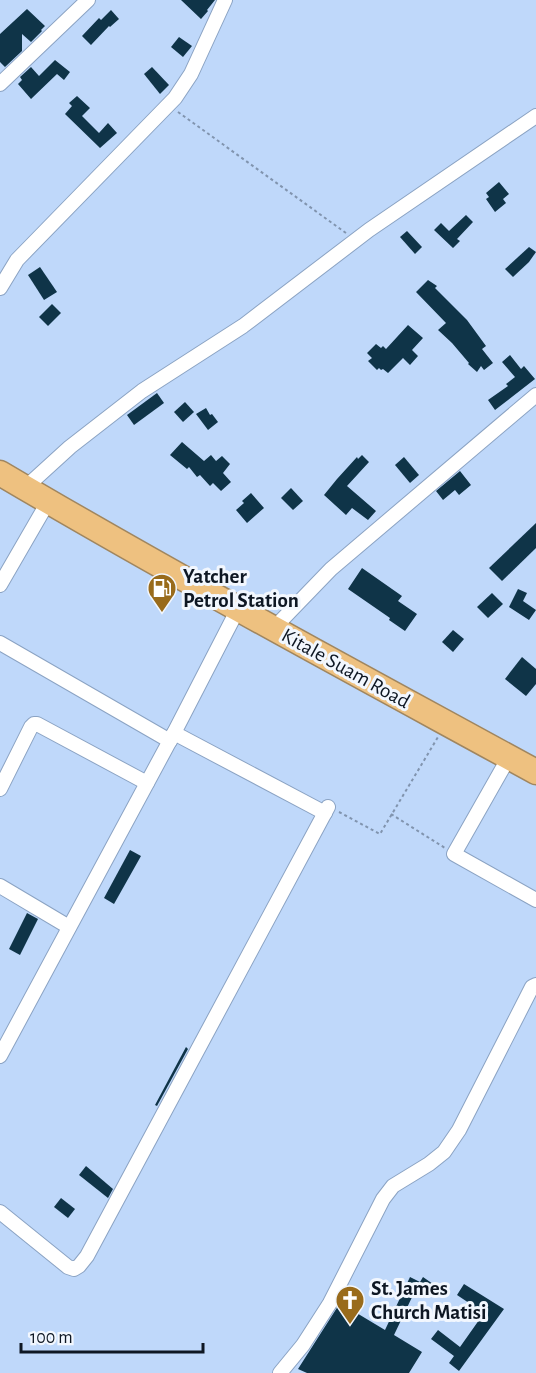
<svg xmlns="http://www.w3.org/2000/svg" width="536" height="1373" font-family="'Alegreya Sans',sans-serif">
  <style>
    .building { fill: #0f3448 }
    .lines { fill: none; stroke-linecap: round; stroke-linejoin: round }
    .street-casing { stroke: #8ba3c3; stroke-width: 16 }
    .highway-casing { stroke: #a0865f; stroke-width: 27 }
    .path { stroke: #8194ae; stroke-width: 2; stroke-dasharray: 3 3; stroke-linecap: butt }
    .street { stroke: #fff; stroke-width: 14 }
    .highway { stroke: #eec180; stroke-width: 24 }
    .labels { text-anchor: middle; stroke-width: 6; stroke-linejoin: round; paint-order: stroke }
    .poi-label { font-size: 21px; font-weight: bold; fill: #0e1723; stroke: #f2f7fe; text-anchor: start }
    .street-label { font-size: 21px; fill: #0e1723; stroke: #f2f7fe }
  </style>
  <rect width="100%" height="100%" fill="#bfd8fa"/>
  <!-- building -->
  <g class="building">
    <polygon points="181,0 215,0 207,10 208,11 201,19"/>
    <polygon points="27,9 45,26 41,30 42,31 31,42 22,34 22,51 5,67 0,62 0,34"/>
    <polygon points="111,10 119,19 110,27 109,26 91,45 82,36 99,18 101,20"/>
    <polygon points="179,37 192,46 183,57 171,47"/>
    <polygon points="55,60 70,72 64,80 57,74 31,99 18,84 22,80 20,77 31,67 39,76"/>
    <polygon points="152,67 169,85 160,94 144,74"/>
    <polygon points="77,96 90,108 82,116 99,133 108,123 117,133 100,148 65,114 72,106 69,103"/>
    <polygon points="499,182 509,194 503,199 506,203 495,212 486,199 489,197 486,193"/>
    <polygon points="466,215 473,222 457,239 460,241 453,248 434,230 441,223 449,231"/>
    <polygon points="407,231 422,247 415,254 400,237"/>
    <polygon points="529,247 536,252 529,262 513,277 505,269"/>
    <polygon points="40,267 57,292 44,300 28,275"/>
    <polygon points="428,280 437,286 435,288 467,320 486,346 482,349 493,363 484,370 481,366 477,372 468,364 469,363 452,343 438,330 446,323 416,292"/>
    <polygon points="52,304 61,313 48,326 39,317"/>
    <polygon points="408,325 423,338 412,350 418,356 410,365 403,358 388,373 383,369 381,370 379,368 377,370 368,361 372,358 367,353 376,344 381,348 383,346 386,349"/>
    <polygon points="510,355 521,369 524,366 535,379 495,410 488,400 508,386 506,384 515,377 502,362"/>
    <polygon points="157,393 164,403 134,425 127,415"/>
    <polygon points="185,402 194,412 183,422 174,412"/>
    <polygon points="206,408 210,415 212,414 218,422 208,430 196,414"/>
    <polygon points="182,442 204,461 211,455 216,461 222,456 230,464 223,473 231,482 221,491 213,483 210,486 200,475 197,477 189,467 187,469 170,455"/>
    <polygon points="362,455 369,462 347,486 376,511 368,520 352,508 346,515 324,495 337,479 357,457 358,459"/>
    <polygon points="404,457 419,475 410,483 395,465"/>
    <polygon points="460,471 471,485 459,495 455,490 443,500 436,491"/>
    <polygon points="291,488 303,501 293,510 281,498"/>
    <polygon points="251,493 264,508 247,523 236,510 244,503 242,501"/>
    <polygon points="536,523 536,548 502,581 489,568"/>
    <polygon points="362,568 402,596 398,601 417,614 405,631 389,620 390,618 348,589"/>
    <polygon points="518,589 527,593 523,601 536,610 529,620 509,607"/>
    <polygon points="492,593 503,604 488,618 477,607"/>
    <polygon points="453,630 464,639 453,652 442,642"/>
    <polygon points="522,657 536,669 536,684 526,696 505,679"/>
    <polygon points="130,850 141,856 114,904 104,898"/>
    <polygon points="27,913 38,919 20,955 9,949"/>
    <polygon points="186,1047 188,1049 157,1106 155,1105"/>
    <polygon points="86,1166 113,1189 108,1198 79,1175"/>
    <polygon points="61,1198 75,1209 68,1218 54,1207"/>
    <polygon points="410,1277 420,1282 423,1277 433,1284 423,1298 414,1293 394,1335 422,1352 409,1373 307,1373 298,1369 340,1303 385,1330"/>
    <polygon points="464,1284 504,1309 459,1371 449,1363 454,1356 431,1339 438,1330 460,1347 484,1313 457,1295"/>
  </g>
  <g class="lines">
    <!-- street casing -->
    <g class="street-casing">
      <g id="street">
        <polyline points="0,84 88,0"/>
        <polyline points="0,288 17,260 175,98 191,74 225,0"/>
        <polyline points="25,488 70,447 142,391 243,326 369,230 536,116"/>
        <polyline points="0,585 48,502"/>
        <polyline points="274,628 331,569 536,395"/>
        <polyline points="0,643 170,741"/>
        <polyline points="174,733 325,813"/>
        <polyline points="509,757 454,854 536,900"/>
        <polyline points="0,789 31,727 34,724 37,724 147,783"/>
        <polyline points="0,886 69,927"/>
        <polyline points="0,1056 174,733 238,609"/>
        <polyline points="0,1212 68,1267 74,1269 79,1266 87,1256 328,807"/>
        <polyline points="280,1373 303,1345 330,1303 383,1199 393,1186 429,1164 444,1152 459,1130 532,987 536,985"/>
      </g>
    </g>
    <!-- highway casing -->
    <g class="highway-casing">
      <path id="highway" d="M 0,473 C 176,577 357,674 536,772"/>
    </g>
    <!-- path -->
    <g class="path">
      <polyline points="178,112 346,233"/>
      <polyline points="339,812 380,834 438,737"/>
      <polyline points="391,814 445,848"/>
    </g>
    <!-- street -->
    <use href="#street" class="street"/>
    <!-- highway -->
    <use href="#highway" class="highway"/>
  </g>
  <!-- icons -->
  <defs>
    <g id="fuel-pin" transform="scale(1.5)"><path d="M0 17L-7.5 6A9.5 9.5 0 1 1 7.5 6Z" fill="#996b1b" stroke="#f2f7fe"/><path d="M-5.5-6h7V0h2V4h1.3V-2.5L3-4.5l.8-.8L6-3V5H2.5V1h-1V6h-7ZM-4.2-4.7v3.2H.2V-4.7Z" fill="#fff"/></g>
    <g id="church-pin" transform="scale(1.5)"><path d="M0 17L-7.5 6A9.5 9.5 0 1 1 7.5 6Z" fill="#996b1b" stroke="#f2f7fe"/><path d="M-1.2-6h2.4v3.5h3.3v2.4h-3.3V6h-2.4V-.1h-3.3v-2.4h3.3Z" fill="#fff"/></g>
  </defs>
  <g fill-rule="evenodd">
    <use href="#fuel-pin" x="162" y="588"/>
    <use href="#church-pin" x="350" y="1300"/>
  </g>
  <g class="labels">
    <!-- poi labels -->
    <g class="poi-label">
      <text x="183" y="583">Yatcher<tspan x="183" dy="24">Petrol Station</tspan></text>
      <text x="371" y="1295">St. James<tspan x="371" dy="24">Church Matisi</tspan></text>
    </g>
    <!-- street labels -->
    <g class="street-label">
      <text transform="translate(346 668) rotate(29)" y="7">Kitale Suam Road</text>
    </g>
  </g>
  <!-- scale -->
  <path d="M21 1343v9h182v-9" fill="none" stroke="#0e1723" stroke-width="3"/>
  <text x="30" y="1343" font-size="18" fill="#0e1723" stroke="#f2f7fe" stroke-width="4.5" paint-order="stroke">100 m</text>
</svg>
